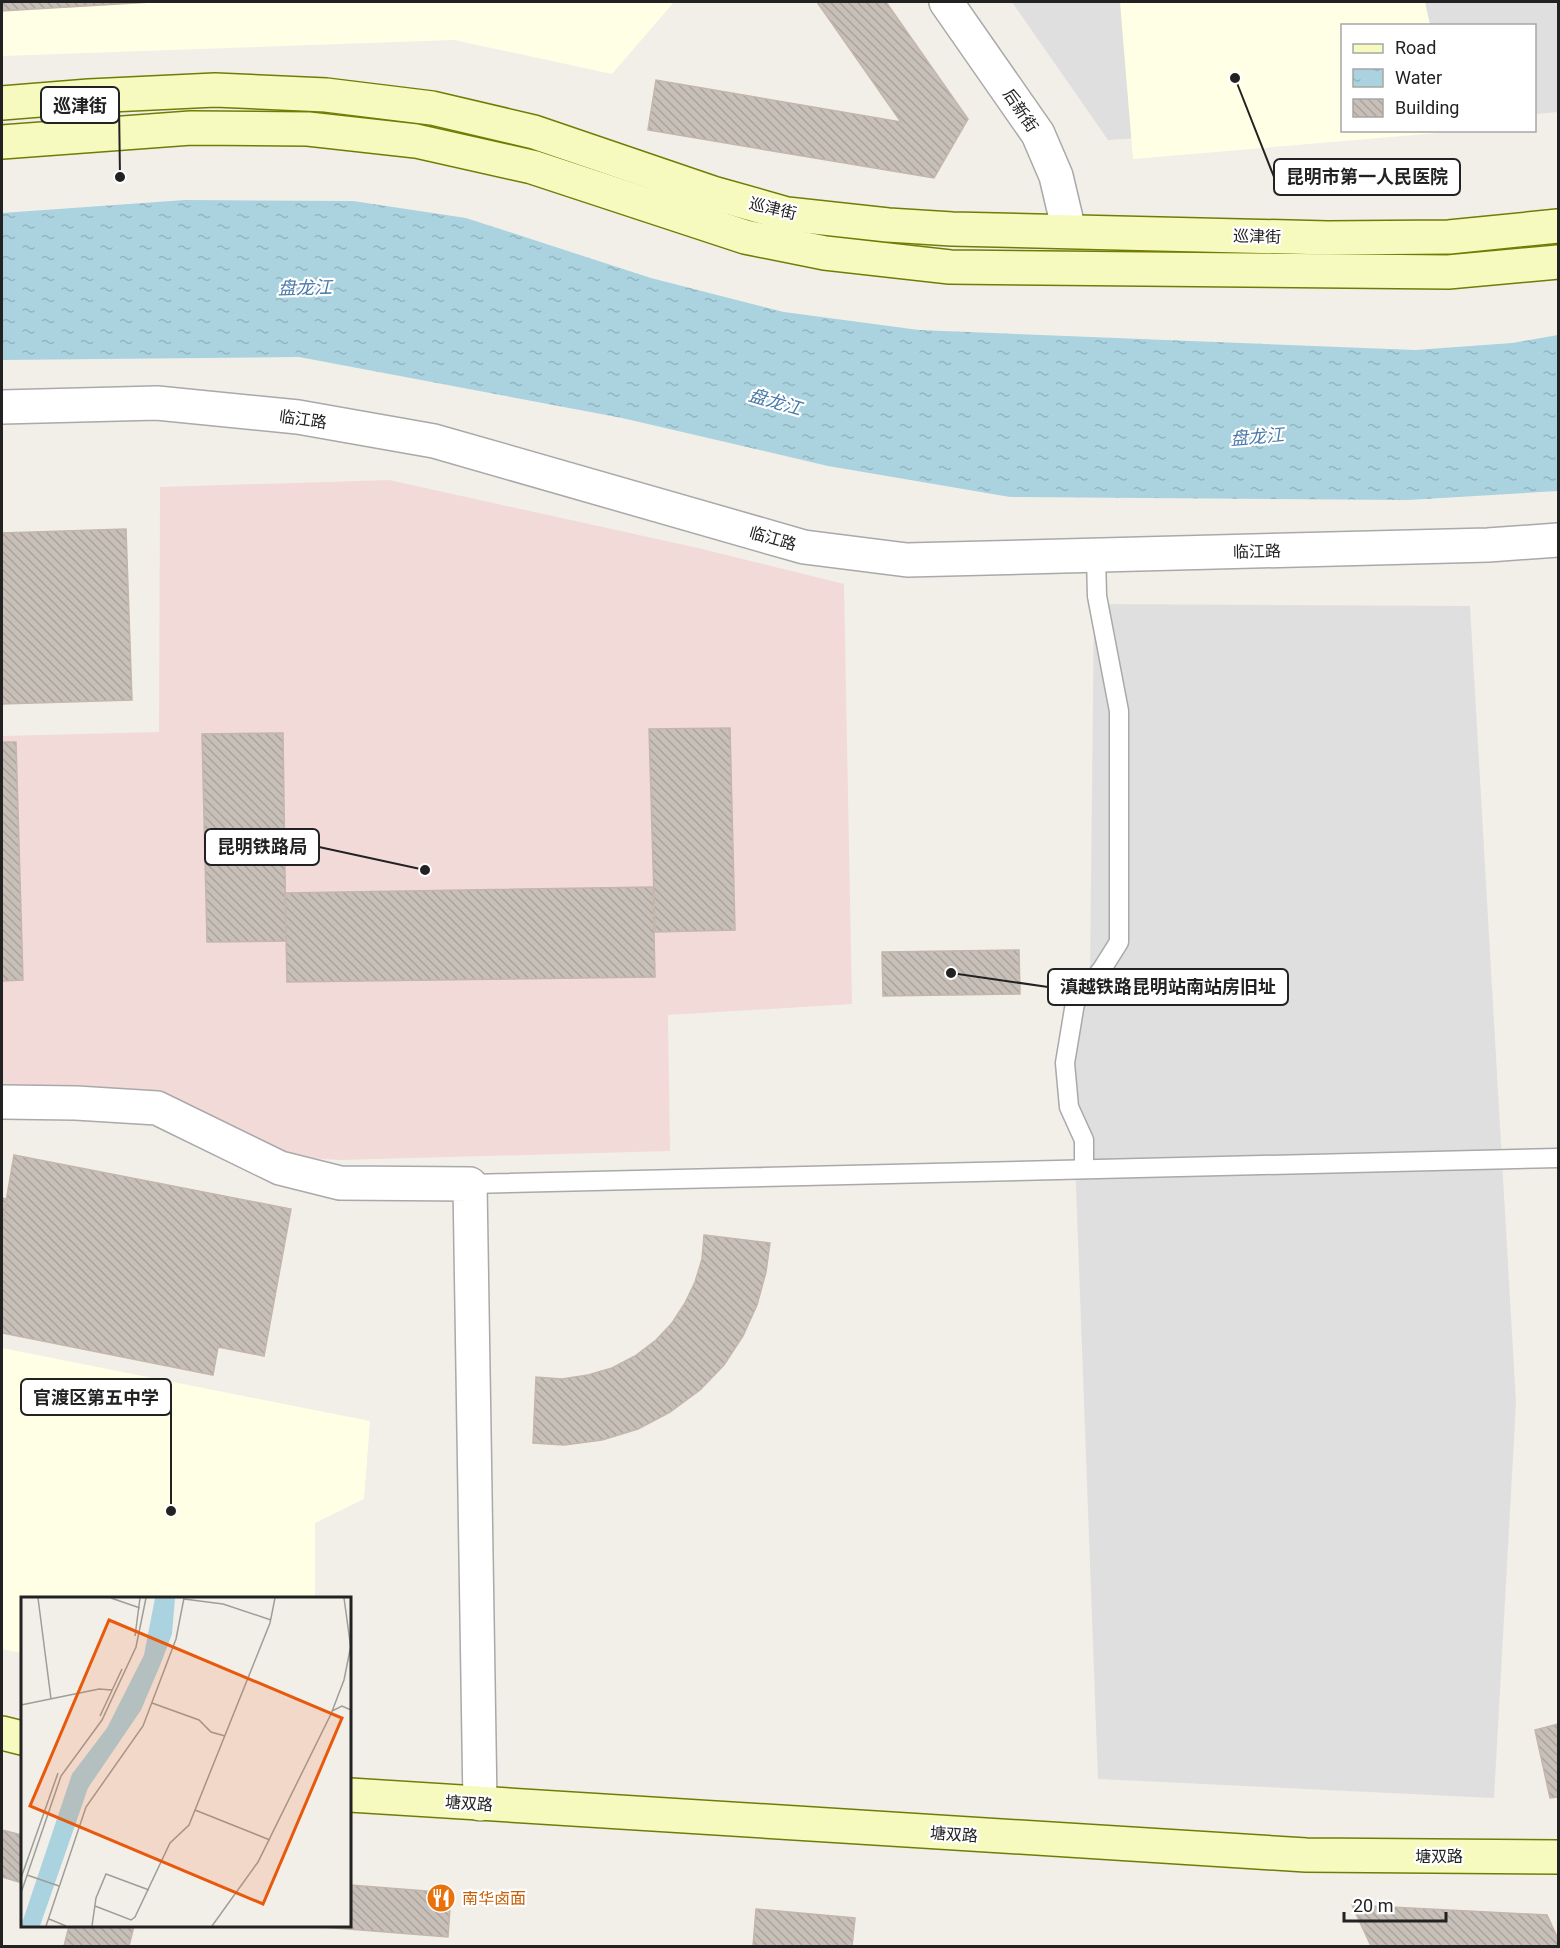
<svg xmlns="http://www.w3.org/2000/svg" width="1560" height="1948" font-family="Roboto,'Noto Sans SC',sans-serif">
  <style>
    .residential { fill: #e0dfdf }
    .commercial { fill: #f2dad9 }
    .education { fill: #ffffe5 }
    .water { fill: url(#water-ripples) }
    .building { fill: url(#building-back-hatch); stroke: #c4b6ab; stroke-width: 1.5 }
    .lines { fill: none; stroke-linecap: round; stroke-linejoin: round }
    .lane-casing { stroke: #a9a9a9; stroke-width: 21 }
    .street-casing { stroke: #a9a9a9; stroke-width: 36 }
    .secondary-casing { stroke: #707d05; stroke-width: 36 }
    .lane { stroke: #fff; stroke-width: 18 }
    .street { stroke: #fff; stroke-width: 33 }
    .secondary { stroke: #f7fabf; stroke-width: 33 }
    .labels { text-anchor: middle; stroke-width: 4.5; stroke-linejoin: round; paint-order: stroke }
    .street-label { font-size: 16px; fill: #222; stroke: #fff }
    .food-label { font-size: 16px; fill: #c56008; stroke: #fff; text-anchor: start }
    .water-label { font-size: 18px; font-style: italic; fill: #4a7aab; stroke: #fff }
    .inset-road { fill: none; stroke: #9f9d99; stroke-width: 1.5 }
    .view { fill: #e8590c; fill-opacity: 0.15; stroke: #e8590c; stroke-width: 3 }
    .inset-edge { fill: none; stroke: #222; stroke-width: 3 }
    .leader { fill: none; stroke: #222; stroke-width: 2 }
    .callout-dot { fill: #222; stroke: #fff; stroke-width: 2 }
    .callout { fill: #fff; stroke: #222; stroke-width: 2 }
    .callout-label { font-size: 18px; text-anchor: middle; font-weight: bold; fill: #222 }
  </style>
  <defs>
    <pattern id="water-ripples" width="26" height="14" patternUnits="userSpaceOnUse" patternTransform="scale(1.5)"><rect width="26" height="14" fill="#aad3df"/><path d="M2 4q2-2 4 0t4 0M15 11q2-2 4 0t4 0" fill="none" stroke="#92b5bf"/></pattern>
    <pattern id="building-back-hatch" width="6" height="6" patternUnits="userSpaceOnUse" patternTransform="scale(1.5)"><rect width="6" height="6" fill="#c7bfb8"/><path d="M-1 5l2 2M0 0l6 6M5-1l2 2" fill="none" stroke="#aba49e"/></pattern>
  </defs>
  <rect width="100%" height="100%" fill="#f2efe9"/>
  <!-- residential -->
  <g class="residential">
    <polygon points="1012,2 1558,2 1558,112 1535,114 1534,26 1342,26 1342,126 1108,140"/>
    <polygon points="1094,604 1470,606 1516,1403 1494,1798 1098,1779 1069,999 1090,974"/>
  </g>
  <!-- commercial -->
  <polygon class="commercial" points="389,480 698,548 844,584 852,1004 668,1015 670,1151 340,1160 290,1157 237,1134 166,1093 2,1093 2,736 159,732 160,487"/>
  <!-- education -->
  <g class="education">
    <polygon points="2,2 674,2 612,74 454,40 2,56"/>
    <polygon points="1120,2 1425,2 1430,25 1342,26 1342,130 1449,130 1450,132 1133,159"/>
    <polygon points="2,1348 370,1421 364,1499 315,1523 315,1598 22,1598 22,1653 2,1649"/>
  </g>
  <!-- water -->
  <polygon class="water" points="185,200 353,201 466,218 651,278 784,312 919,330 1415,350 1512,343 1558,335 1558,491 1408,500 1010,497 828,466 622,418 299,357 2,360 2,213"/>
  <!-- building -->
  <g class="building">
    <polygon points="2,2 152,2 2,11"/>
    <polygon points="817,2 886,2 968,119 934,178 648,130 656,80 901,122"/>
    <polygon points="126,529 132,700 2,704 2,533"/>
    <polygon points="730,728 735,930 655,932 649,729"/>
    <polygon points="283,733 286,941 207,942 202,734"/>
    <polygon points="2,742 16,742 23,980 2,981"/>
    <polygon points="653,887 655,977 287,982 285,893"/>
    <polygon points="1019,950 1020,994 883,996 882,952"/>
    <polygon points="14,1155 291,1209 264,1356 218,1347 213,1375 2,1333 2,1225"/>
    <polygon points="2,1198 7,1199 2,1225"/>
    <polygon points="704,1235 770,1243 766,1272 757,1305 743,1336 724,1365 700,1390 670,1412 638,1429 602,1440 564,1445 533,1443 536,1377 562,1379 588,1375 612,1368 635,1356 656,1340 672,1323 685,1303 695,1282 702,1259"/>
    <polygon points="1558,1724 1558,1797 1550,1798 1535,1730"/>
    <polygon points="2,1830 22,1835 22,1883 2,1877"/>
    <polygon points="350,1885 451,1893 448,1937 310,1926 350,1926"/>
    <polygon points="1352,1905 1547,1915 1558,1939 1558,1946 1371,1946"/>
    <polygon points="756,1909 855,1918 852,1946 753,1946"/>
    <polygon points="69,1926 134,1926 129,1946 64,1946"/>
  </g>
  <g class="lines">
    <!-- lane casing -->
    <g class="lane-casing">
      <g id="lane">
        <polyline points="1084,1169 1084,1140 1069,1107 1065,1063 1075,1003 1102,969 1119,942 1119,711 1097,596 1096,556"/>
        <polyline points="470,1184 1558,1158"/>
      </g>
    </g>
    <!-- street casing -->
    <g class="street-casing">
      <g id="street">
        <polyline points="946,2 1038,134 1056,176 1069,231"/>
        <polyline points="2,407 157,403 298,417 434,441 804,547 907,560 1488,545 1558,540"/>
        <polyline points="2,1102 76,1103 157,1108 280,1168 340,1183 470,1184 480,1804"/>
      </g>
    </g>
    <!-- secondary casing -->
    <g class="secondary-casing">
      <g id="secondary">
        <polyline points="2,103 89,96 215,90 326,95 432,108 534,132 713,193 787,214 888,225 952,229 1328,238 1449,237 1558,226"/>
        <polyline points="2,142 191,128 308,129 416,141 532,167 745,237 825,253 950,267 1448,272 1558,262"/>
        <polyline points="2,1733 22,1738"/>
        <polyline points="350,1795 1306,1855 1558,1857"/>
      </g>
    </g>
    <!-- lane -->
    <use href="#lane" class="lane"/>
    <!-- street -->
    <use href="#street" class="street"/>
    <!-- secondary -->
    <use href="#secondary" class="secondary"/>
  </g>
  <!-- icons -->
  <defs>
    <g id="restaurant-disc" transform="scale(1.5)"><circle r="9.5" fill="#e8710a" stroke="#fff"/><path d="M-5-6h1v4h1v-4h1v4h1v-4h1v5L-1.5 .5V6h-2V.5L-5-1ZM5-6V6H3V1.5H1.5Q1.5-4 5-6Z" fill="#fff"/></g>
  </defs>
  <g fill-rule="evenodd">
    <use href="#restaurant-disc" x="441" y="1898"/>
  </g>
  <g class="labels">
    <!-- street labels -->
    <g class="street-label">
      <text transform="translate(1021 110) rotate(56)" y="6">后新街</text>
      <text transform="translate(773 208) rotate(13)" y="6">巡津街</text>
      <text transform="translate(1257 236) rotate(1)" y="6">巡津街</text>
      <text transform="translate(303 419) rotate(8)" y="6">临江路</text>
      <text transform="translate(773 538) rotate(16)" y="6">临江路</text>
      <text transform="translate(1257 551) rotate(-1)" y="6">临江路</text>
      <text transform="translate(469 1803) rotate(4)" y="6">塘双路</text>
      <text transform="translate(954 1834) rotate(4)" y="6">塘双路</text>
      <text x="1439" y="1862">塘双路</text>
    </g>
    <!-- food labels -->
    <g class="food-label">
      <text x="462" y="1904">南华卤面</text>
    </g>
    <!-- water labels -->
    <g class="water-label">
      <text transform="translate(305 288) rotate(-1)" y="6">盘龙江</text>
      <text transform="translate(775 402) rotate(16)" y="6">盘龙江</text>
      <text transform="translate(1257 437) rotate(-5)" y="6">盘龙江</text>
    </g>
  </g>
  <!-- overview -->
  <g transform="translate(21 1597)">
    <rect width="330" height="330" fill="#f2efe9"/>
    <path d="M 134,1 L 154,1 L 151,37 L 140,66 L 120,113 L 67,191 L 19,329 L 0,329 L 51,177 L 86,131 L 123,58 Z" fill="#aad3df"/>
    <path class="inset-road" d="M 17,1 L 30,102M 90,1 L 119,11M 323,1 L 330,52M 163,2 L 202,7 L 250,23M 114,39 L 119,1M 131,106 L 178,123 L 190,135 L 204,139M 0,108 L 78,92 L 91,93M 311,114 L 321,109 L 330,113M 310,117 L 323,83 L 330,48M 79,119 L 101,72M 174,213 L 249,243M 6,278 L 38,289M 0,281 L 37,176M 0,296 L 40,179 L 81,123 L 115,50 L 125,1M 74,309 L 110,323 L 114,320 L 149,246 L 168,228 L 249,26 L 254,1M 28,322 L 45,329M 25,329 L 65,210 L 122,129 L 155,42 L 163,1M 71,329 L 75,301 L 85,277 L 128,293M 191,329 L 237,265 L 310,117"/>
    <path class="view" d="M 88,23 L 321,121 L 242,307 L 9,209 Z"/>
    <rect width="330" height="330" class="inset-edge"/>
  </g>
  <!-- callouts -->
  <path class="leader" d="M120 177L119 105M1235 78L1274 177M425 870L319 847M951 973L1048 987M171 1511L171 1397"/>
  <g class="callout-dot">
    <circle cx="120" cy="177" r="6"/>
    <circle cx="1235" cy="78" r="6"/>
    <circle cx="425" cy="870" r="6"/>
    <circle cx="951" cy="973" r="6"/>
    <circle cx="171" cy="1511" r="6"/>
  </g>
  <g class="callout">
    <rect x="41" y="87" width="78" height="36" rx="6"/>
    <rect x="1274" y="159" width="186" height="36" rx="6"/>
    <rect x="205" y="829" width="114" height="36" rx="6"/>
    <rect x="1048" y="969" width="240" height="36" rx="6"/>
    <rect x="21" y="1379" width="150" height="36" rx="6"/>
  </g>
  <g class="callout-label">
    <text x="80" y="112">巡津街</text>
    <text x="1367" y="183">昆明市第一人民医院</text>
    <text x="262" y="853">昆明铁路局</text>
    <text x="1168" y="993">滇越铁路昆明站南站房旧址</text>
    <text x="96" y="1404">官渡区第五中学</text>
  </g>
  <!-- border -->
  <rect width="1560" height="1948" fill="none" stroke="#222222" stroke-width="6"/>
  <!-- legend -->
  <rect x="1341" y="24" width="195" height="108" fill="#ffffff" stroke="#a7a7a7" stroke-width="1.5"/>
  <rect x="1353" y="44" width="30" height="9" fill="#f7fabf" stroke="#a7a7a7" stroke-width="1.5"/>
  <text x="1395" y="54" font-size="18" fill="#222222">Road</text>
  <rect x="1353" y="69" width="30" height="18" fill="url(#water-ripples)" stroke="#a7a7a7" stroke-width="1.5"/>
  <text x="1395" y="84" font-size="18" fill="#222222">Water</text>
  <rect x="1353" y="99" width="30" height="18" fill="url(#building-back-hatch)" stroke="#a7a7a7" stroke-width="1.5"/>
  <text x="1395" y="114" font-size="18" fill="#222222">Building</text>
  <!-- scale -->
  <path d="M1344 1912v9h102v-9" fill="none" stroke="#222222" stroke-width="3"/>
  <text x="1353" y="1912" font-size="18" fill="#222222" stroke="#ffffff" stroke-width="4.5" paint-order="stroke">20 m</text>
</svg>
